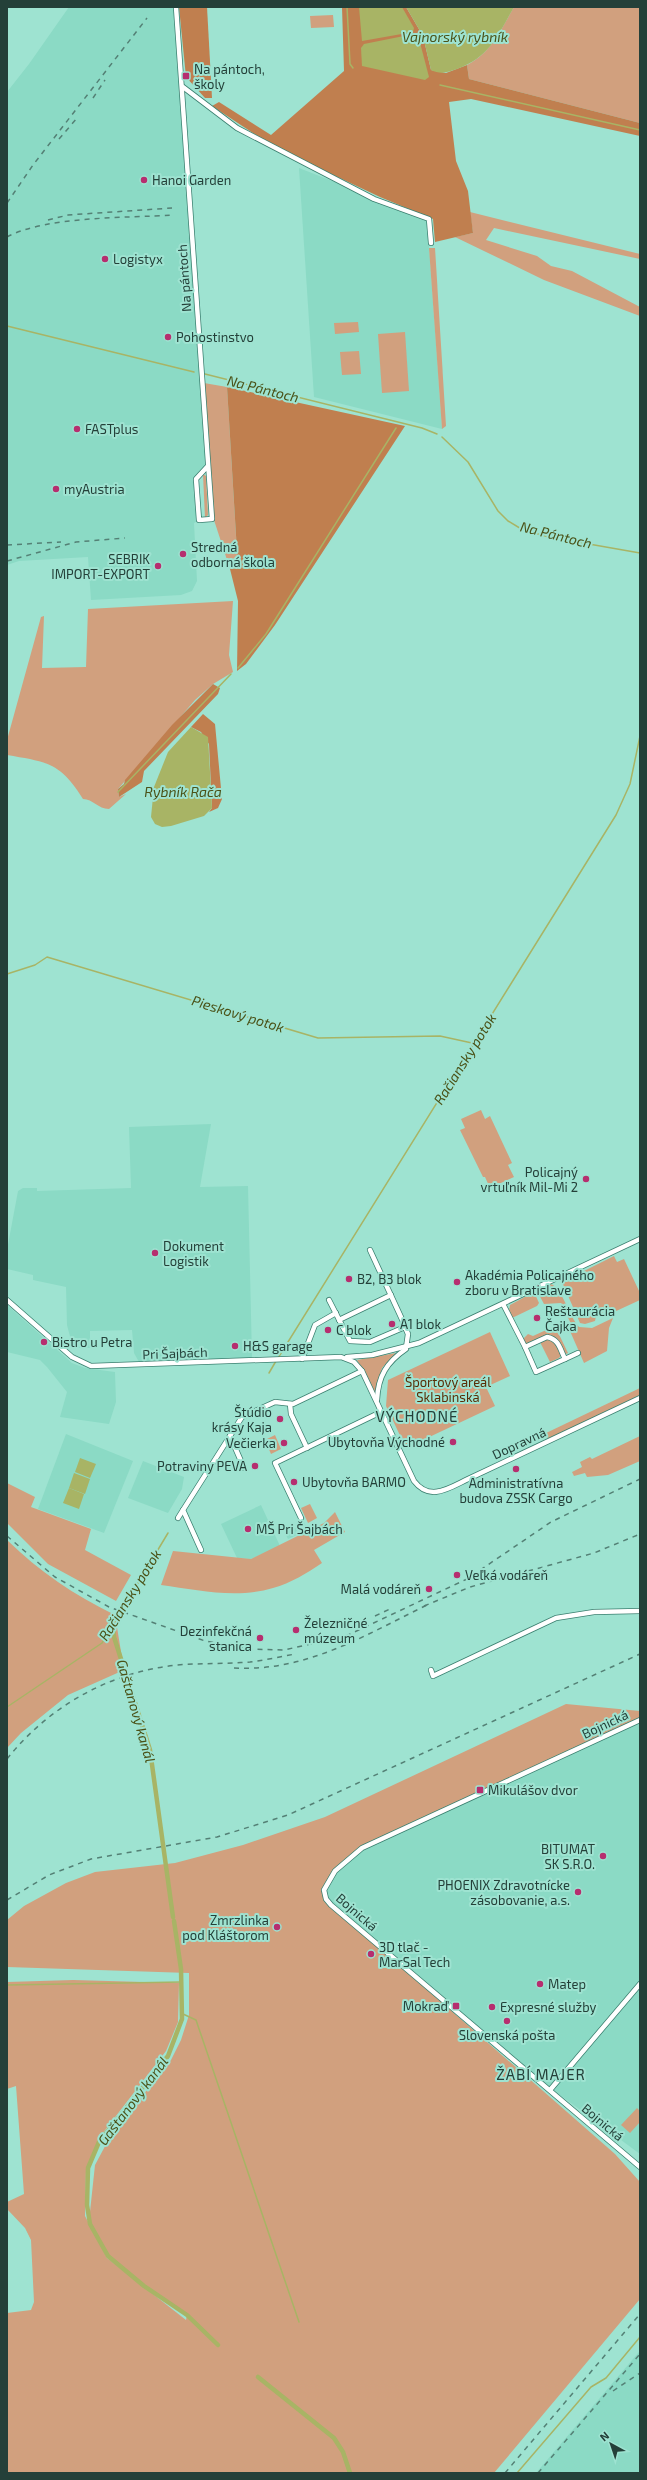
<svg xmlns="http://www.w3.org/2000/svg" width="647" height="2480" font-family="'Exo 2',sans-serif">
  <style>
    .built { fill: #8bdac5 }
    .green { fill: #d1a07e }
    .forest { fill: #c07f4f }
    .water { fill: #a8b465 }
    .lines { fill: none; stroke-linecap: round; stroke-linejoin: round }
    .stream { stroke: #a8b465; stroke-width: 1.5 }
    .canal { stroke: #a8b465; stroke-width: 4.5 }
    .street-casing { stroke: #3a7f6f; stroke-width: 6 }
    .street { stroke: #fff; stroke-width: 4.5 }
    .rail { stroke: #548075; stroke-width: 1.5; stroke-dasharray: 5 5; stroke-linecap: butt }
    .poi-dot { fill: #b62e6f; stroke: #9ee3d1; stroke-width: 1.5 }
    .labels { text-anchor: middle; stroke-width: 4; stroke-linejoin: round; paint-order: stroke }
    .poi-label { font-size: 13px; fill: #244039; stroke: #9ee3d1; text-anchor: start }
    .street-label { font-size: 13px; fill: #244039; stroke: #9ee3d1 }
    .park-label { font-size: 13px; fill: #592d06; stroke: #9ee3d1 }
    .water-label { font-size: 14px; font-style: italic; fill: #4a5218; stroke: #9ee3d1 }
    .quarter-label { font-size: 15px; letter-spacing: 1px; fill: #244039; stroke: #9ee3d1 }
  </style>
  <rect width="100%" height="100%" fill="#9ee3d1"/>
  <!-- built -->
  <g class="built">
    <polygon points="69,7 176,7 207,467 196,479 199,520 194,523 197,581 192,591 181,595 91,600 88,557 19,561 7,565 7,92 29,64"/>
    <polygon points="299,168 427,218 442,429 314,397"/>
    <polygon points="211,1124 200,1187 248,1186 252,1358 194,1360 182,1358 139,1362 134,1353 132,1330 90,1331 90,1348 76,1348 72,1344 67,1325 66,1287 33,1280 33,1275 7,1269 7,1250 18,1191 23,1188 37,1188 37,1191 131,1188 129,1127"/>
    <polygon points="7,1305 72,1363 85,1368 115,1372 116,1402 109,1424 60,1417 67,1392 47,1367 40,1360 7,1352"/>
    <polygon points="66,1434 133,1461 104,1533 38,1509"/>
    <polygon points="143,1461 184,1477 182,1489 168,1513 128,1498"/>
    <polygon points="261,1505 280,1546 251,1559 237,1558 221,1524"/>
    <polygon points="302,1518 308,1530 288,1539 285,1533 299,1526 297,1520"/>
    <polygon points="640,1722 640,2154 537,2078 327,1902 324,1885 334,1870 353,1853 462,1800"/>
    <polygon points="639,2352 640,2473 536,2473"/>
  </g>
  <!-- green -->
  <g class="green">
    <path d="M 514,7 L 640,7 L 640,123 L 469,79 L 467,65 C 492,52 500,31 514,7 Z"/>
    <polygon points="333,15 334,27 311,28 310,16"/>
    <polygon points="470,212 640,254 640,259 494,228 486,240 537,256 551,266 572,271 640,307 640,316 544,280 455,237 473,233"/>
    <polygon points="429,248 435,248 446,426 442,429"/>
    <polygon points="358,322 359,332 335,334 334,323"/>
    <polygon points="405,332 409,391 382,393 378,334"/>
    <polygon points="359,351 361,374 342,375 340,352"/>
    <polygon points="204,383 227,387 238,569 230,569 213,517"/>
    <polygon points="203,474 206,476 208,515 205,518"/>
    <path d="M 233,601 L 229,655 L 233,672 L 213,684 L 195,700 L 118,789 L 119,797 L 126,794 L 109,809 C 98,809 93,799 83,799 C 60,762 47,762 7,755 L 7,740 L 41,617 L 44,616 L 42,668 L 86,667 L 88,609 Z"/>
    <polygon points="481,1110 485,1119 490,1116 512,1163 508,1165 514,1177 490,1188 485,1177 483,1177 460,1130 465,1128 461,1119"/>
    <polygon points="614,1256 617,1262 624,1259 640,1293 640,1300 614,1312 607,1310 596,1316 595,1321 585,1324 580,1323 562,1282"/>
    <path d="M 550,1284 C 561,1285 570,1318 579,1327 L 592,1328 L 613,1318 L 609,1328 L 607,1351 L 584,1363 L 570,1331 L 572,1326 L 561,1303 L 544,1304 L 537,1291 Z"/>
    <polygon points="534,1292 539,1303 537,1306 512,1318 509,1311 510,1305"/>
    <path d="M 555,1326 L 568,1353 L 566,1354 C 553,1329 550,1333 526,1344 L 524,1342 L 523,1339 L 528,1334 L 533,1336 Z"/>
    <polygon points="490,1332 510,1376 486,1387 495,1406 406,1448 386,1406 388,1380"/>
    <polygon points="548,1339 555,1342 561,1355 559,1358 550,1362 540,1342"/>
    <polygon points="396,1353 382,1368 375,1393 357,1360"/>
    <polygon points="640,1388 640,1395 555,1436 548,1438 544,1434"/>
    <polygon points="275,1435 281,1449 271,1454 265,1440"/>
    <polygon points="640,1436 640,1461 608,1475 587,1477 585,1473 574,1476 572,1472 582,1467 580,1462 590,1457 592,1459"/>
    <polygon points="7,1483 35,1497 31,1507 91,1529 85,1550 131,1575 116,1601 48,1564 8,1524"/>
    <polygon points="310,1504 317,1518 308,1523 301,1508"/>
    <path d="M 335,1512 L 345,1532 L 314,1550 L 322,1563 C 307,1573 291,1583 273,1588 C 236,1599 198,1590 161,1585 L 173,1551 L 251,1559 L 324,1523 Z"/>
    <path d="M 7,1540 C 40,1572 74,1595 115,1615 L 124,1670 L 68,1695 L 21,1733 L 7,1748 Z"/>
    <polygon points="566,1704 640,1711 640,1722 462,1800 353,1853 334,1870 324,1885 327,1902 615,2154 640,2182 640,2299 494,2473 7,2473 7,2313 31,2310 34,2302 31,2240 25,2228 7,2209 7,2202 24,2194 16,2086 7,2089 7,1982 73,1980 179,1983 178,2022 166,2051 99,2138 86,2170 85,2216 107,2258 186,2320 187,2315 144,2286 108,2256 89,2221 95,2165 111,2135 171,2060 181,2040 189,2015 189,1973 7,1967 7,1920 24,1906 66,1883 95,1872 175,1863 243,1845 325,1817"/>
    <polygon points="637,2108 640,2111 640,2122 630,2133 621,2125"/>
  </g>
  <!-- forest -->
  <g class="forest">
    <polygon points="179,7 207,7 212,98 205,98 186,77"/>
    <polygon points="342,7 406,7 423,36 431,70 446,73 467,65 469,79 640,123 640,136 471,99 449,102 456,161 468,191 473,233 435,242 433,219 380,197 276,148 212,106 219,102 271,135 344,71"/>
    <polygon points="227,387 405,426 275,625 246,664 237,671 238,601 230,569 238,568"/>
    <polygon points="213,684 220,688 218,694 144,771 142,782 119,797 118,789 124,784 125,780 172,725"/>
    <polygon points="203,714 215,724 222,799 218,808 209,812 212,808 209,744 201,732 191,727"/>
  </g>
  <!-- water -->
  <g class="water">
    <polygon points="359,7 402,7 414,28 413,32 362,41"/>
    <path d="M 406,7 L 514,7 C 497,36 491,56 457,69 C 448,72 441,75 431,70 L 423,36 Z"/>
    <polygon points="414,34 418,35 429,77 425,80 362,66 361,48 364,44"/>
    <polygon points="191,727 208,737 212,808 204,816 171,826 162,827 155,824 151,817 154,787 168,752"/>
    <polygon points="80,1458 96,1464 90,1478 75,1472"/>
    <polygon points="74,1473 90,1479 85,1494 69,1488"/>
    <polygon points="69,1488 84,1494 79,1509 63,1503"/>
  </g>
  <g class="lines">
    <!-- stream -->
    <g class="stream">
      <polyline points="347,7 350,64 353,68"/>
      <polyline points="440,85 640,130"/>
      <polyline points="7,326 194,372"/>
      <polyline points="205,374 422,428 437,434"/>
      <polyline points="442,437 468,462 498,511 508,521 523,530 549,537 640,553"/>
      <polyline points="238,668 266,634 396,428"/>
      <polyline points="118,792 231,674"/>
      <polyline points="7,974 35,965 47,957 318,1038 440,1036 472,1043 476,1042"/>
      <polyline points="278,1358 616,815 630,784 640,736"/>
      <polyline points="269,1373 276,1361"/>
      <polyline points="7,1707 102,1643 168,1533"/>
      <polyline points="7,1985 182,1982"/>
      <polyline points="183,2014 196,2020 299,2322"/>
      <polyline points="517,2473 591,2387 606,2378 640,2337"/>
    </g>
    <!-- canal -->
    <g class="canal">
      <polyline points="113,1626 114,1637 150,1750 173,1917"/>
      <polyline points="174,1921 181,1969 182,2019 168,2056 99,2142 88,2168 87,2205 90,2224 108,2256 144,2286 187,2315 218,2345"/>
      <polyline points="258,2377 334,2438 343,2452 350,2473"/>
    </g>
    <!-- street casing -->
    <g class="street-casing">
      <g id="street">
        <polyline points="176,7 212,519 199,520 196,479 207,467"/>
        <polyline points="183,87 237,128 374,199 429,219 431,243"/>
        <polyline points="370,1250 406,1328"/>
        <path d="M 7,1300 L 72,1357 L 91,1366 L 341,1357 L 354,1362 L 362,1371 L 414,1481 C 430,1502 449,1488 468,1479 L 640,1398"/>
        <polyline points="329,1300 350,1341 370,1342 405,1327 408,1334 406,1348"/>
        <polyline points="503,1304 525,1347"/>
        <polyline points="339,1320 391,1295"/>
        <path d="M 547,1337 C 559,1339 560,1349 565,1359 L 536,1372 L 525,1347 Z"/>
        <polyline points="347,1357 372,1355 419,1343 640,1239"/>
        <polyline points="302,1359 315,1325 336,1313"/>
        <polyline points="565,1359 578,1353"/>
        <path d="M 377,1400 C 378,1376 387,1362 406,1349"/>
        <polyline points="290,1404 291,1414 307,1448"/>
        <polyline points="230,1436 244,1468"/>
        <polyline points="178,1518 183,1510"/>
        <polyline points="301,1518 275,1463 381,1412"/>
        <polyline points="201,1550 183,1510 242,1417 275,1402 293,1404 362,1371"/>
        <polyline points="431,1670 433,1676 556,1618 594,1612 640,1611"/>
        <polyline points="640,1720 362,1848 335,1871 324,1890 326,1899 331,1905 640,2167"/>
        <polyline points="550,2090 640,1984"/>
      </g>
    </g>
    <!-- street -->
    <use href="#street" class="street"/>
    <!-- rail -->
    <g class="rail">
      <polyline points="93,98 105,80"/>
      <polyline points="59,139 78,117"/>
      <polyline points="7,203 33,165 147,18"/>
      <polyline points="48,220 68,215 172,208"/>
      <path d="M 7,237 C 46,216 127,218 173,215"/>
      <polyline points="7,545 61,542"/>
      <polyline points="7,561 76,542 125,538"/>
      <polyline points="7,1536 55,1577 109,1607 205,1641 248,1649 284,1650 346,1636 467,1579 551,1522 640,1479"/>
      <polyline points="424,1606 470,1587 594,1553 640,1534"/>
      <polyline points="375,1616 390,1609"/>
      <path d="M 234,1668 C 307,1672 365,1635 429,1604"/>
      <path d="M 7,1759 C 49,1706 110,1672 177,1665 C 202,1663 226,1664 250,1662 C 265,1660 280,1657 295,1654"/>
      <polyline points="7,1900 49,1875 91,1859 217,1837 288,1815 640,1654"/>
      <polyline points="613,2391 640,2373"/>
      <polyline points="505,2473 640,2314"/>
      <polyline points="538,2473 640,2354"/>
    </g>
  </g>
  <!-- markers -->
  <g class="poi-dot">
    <rect x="182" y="72" width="8" height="8" rx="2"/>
    <circle cx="144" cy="180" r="4"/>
    <circle cx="105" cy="259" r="4"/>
    <circle cx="168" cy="337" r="4"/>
    <circle cx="77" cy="429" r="4"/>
    <circle cx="56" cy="489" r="4"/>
    <circle cx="183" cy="554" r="4"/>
    <circle cx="158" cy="566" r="4"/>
    <circle cx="586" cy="1179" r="4"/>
    <circle cx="155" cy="1253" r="4"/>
    <circle cx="349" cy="1279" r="4"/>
    <circle cx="457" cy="1282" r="4"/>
    <circle cx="537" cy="1318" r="4"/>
    <circle cx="392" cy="1324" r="4"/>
    <circle cx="328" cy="1330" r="4"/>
    <circle cx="44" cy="1342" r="4"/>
    <circle cx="235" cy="1346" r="4"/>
    <circle cx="280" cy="1419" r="4"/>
    <circle cx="453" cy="1442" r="4"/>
    <circle cx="284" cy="1443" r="4"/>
    <circle cx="255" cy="1466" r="4"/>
    <circle cx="516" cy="1469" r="4"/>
    <circle cx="294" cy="1482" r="4"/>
    <circle cx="248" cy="1529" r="4"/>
    <circle cx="457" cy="1575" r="4"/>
    <circle cx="429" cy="1589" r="4"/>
    <circle cx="296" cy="1630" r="4"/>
    <circle cx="260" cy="1638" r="4"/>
    <rect x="476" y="1786" width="8" height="8" rx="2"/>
    <circle cx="603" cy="1856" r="4"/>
    <circle cx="578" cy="1892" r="4"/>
    <circle cx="277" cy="1927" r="4"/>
    <circle cx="371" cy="1954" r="4"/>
    <circle cx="540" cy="1984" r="4"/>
    <rect x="452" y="2002" width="8" height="8" rx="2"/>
    <circle cx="492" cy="2007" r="4"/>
    <circle cx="507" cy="2021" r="4"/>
  </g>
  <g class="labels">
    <!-- poi labels -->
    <g class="poi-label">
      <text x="194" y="74">Na pántoch,<tspan x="194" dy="15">školy</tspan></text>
      <text x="152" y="185">Hanoi Garden</text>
      <text x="113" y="264">Logistyx</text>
      <text x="176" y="342">Pohostinstvo</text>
      <text x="85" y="434">FASTplus</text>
      <text x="64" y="494">myAustria</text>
      <text x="191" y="552">Stredná<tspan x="191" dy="15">odborná škola</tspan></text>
      <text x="150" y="564" text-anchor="end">SEBRIK<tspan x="150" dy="15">IMPORT-EXPORT</tspan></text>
      <text x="578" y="1177" text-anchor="end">Policajný<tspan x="578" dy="15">vrtuľník Mil-Mi 2</tspan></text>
      <text x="163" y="1251">Dokument<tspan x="163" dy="15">Logistik</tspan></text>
      <text x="465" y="1280">Akadémia Policajného<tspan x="465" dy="15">zboru v Bratislave</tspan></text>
      <text x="357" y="1284">B2, B3 blok</text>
      <text x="545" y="1316">Reštaurácia<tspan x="545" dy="15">Čajka</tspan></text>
      <text x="400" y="1329">A1 blok</text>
      <text x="336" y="1335">C blok</text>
      <text x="52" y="1347">Bistro u Petra</text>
      <text x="243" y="1351">H&amp;S garage</text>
      <text x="272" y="1417" text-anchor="end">Štúdio<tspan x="272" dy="15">krásy Kaja</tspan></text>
      <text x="445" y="1447" text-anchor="end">Ubytovňa Východné</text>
      <text x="276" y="1448" text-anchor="end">Večierka</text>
      <text x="247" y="1471" text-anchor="end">Potraviny PEVA</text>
      <text x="302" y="1487">Ubytovňa BARMO</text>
      <text x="516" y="1488" text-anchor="middle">Administratívna<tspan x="516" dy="15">budova ZSSK Cargo</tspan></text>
      <text x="256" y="1534">MŠ Pri Šajbách</text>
      <text x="465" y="1580">Veľká vodáreň</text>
      <text x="421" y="1594" text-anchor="end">Malá vodáreň</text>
      <text x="304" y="1628">Železničné<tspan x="304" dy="15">múzeum</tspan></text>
      <text x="252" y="1636" text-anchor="end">Dezinfekčná<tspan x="252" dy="15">stanica</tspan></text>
      <text x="488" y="1795">Mikulášov dvor</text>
      <text x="595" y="1854" text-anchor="end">BITUMAT<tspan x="595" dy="15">SK S.R.O.</tspan></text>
      <text x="570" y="1890" text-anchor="end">PHOENIX Zdravotnícke<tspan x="570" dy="15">zásobovanie, a.s.</tspan></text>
      <text x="269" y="1925" text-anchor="end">Zmrzlinka<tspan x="269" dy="15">pod Kláštorom</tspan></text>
      <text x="379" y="1952">3D tlač -<tspan x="379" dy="15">MarSal Tech</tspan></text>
      <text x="548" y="1989">Matep</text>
      <text x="448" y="2011" text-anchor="end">Mokraď</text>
      <text x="500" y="2012">Expresné služby</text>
      <text x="507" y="2040" text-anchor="middle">Slovenská pošta</text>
    </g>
    <!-- street labels -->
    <g class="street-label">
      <text transform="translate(184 278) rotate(-94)" y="5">Na pántoch</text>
      <text transform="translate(175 1353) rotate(-2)" y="5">Pri Šajbách</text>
      <text transform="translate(519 1443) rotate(-25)" y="5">Dopravná</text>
      <text transform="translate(605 1724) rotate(-25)" y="5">Bojnická</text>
      <text transform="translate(357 1912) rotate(41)" y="5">Bojnická</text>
      <text transform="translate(603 2122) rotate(40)" y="5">Bojnická</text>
    </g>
    <!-- park labels -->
    <g class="park-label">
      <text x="448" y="1387">Športový areál<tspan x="448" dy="15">Sklabinská</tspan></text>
    </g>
    <!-- water labels -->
    <g class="water-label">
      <text x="455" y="42">Vajnorský rybník</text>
      <text transform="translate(263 389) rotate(14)" y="5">Na Pántoch</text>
      <text transform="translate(556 535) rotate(14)" y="5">Na Pántoch</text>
      <text x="183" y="797">Rybník Rača</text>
      <text transform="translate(238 1014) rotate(17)" y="5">Pieskový potok</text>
      <text transform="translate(465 1059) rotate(-58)" y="5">Račiansky potok</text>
      <text transform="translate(130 1595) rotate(-58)" y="5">Račiansky potok</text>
      <text transform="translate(136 1711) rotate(74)" y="5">Gaštanový kanál</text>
      <text transform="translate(133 2101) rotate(-53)" y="5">Gaštanový kanál</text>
    </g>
    <!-- quarter labels -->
    <g class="quarter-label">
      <text x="417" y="1422">VÝCHODNÉ</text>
      <text x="541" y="2080">ŽABÍ MAJER</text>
    </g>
  </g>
  <!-- border -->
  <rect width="647" height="2480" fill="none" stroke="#244039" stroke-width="16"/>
  <!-- north arrow -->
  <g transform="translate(611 2444) rotate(320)" stroke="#9ee3d1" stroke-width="3" paint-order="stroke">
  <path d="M0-3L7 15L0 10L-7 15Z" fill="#244039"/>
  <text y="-6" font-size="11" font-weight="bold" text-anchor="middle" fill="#244039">N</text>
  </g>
</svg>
